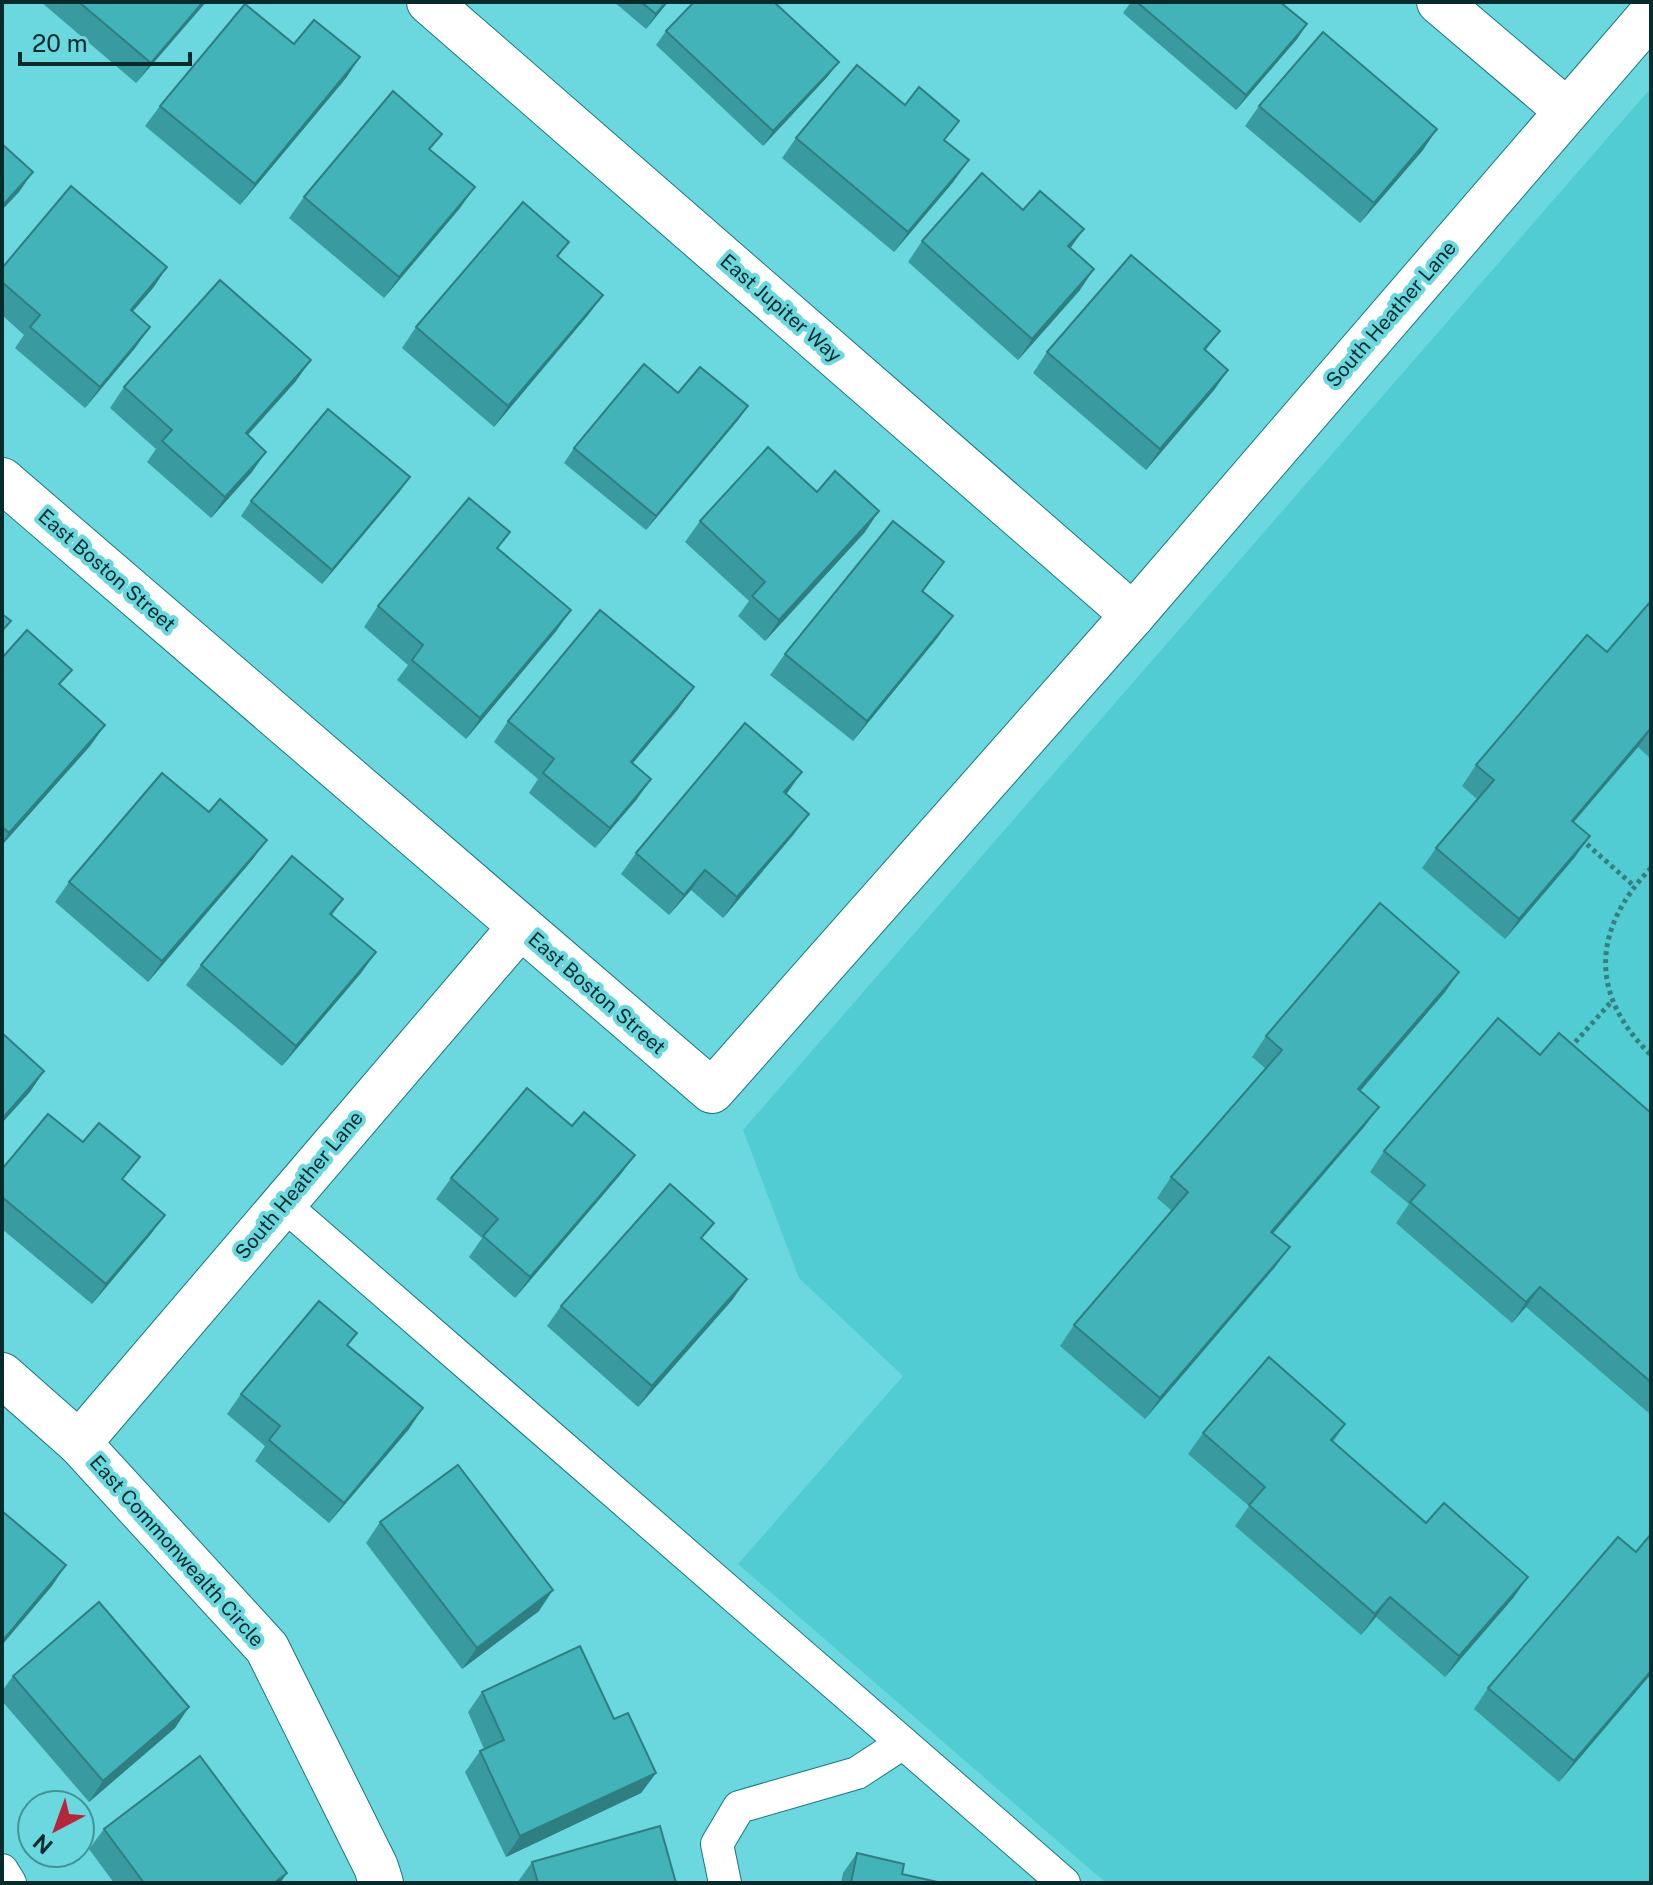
<svg xmlns="http://www.w3.org/2000/svg" width="1653" height="1885" font-family="'Public Sans',sans-serif">
  <style>
    .built { fill: #51ccd2 }
    .lines { fill: none; stroke-linecap: round; stroke-linejoin: round }
    .service-casing { stroke: #1b777b; stroke-width: 34 }
    .minor-casing { stroke: #1b777b; stroke-width: 46 }
    .path { stroke: #357e81; stroke-width: 5; stroke-dasharray: 4 4; stroke-linecap: butt }
    .service { stroke: #fff; stroke-width: 32 }
    .minor { stroke: #fff; stroke-width: 44 }
    .wall { fill: #399b9f }
    .shaded-wall { fill: #2e7e82 }
    .building { fill: #42b4b9; stroke: #2e7e82; stroke-width: 2 }
    .labels { text-anchor: middle; stroke-width: 8; stroke-linejoin: round; paint-order: stroke }
    .street-label { font-size: 20px; fill: #052b2c; stroke: #6ad8de }
  </style>
  <rect width="100%" height="100%" fill="#6ad8de"/>
  <!-- built -->
  <polygon class="built" points="1651,88 1651,1883 1106,1883 738,1564 903,1376 799,1278 743,1130"/>
  <g class="lines">
    <!-- service casing -->
    <g class="service-casing">
      <g id="service">
        <polyline points="283,1204 1064,1883"/>
        <polyline points="2,1870 10,1883"/>
        <polyline points="725,1883 717,1844 739,1807 857,1773 903,1743"/>
      </g>
    </g>
    <!-- minor casing -->
    <g class="minor-casing">
      <g id="minor">
        <polyline points="429,2 1133,615"/>
        <polyline points="1439,2 1566,110"/>
        <polyline points="2,480 712,1091 1133,615 1651,14"/>
        <polyline points="2,1375 79,1443 267,1648 376,1867 381,1883"/>
        <polyline points="79,1443 520,927"/>
      </g>
    </g>
    <!-- path -->
    <g class="path">
      <polyline points="1581,839 1634,886"/>
      <path d="M 1651,868 C 1592,929 1589,995 1651,1055"/>
      <polyline points="1570,1048 1612,1001"/>
    </g>
    <!-- service -->
    <use href="#service" class="service"/>
    <!-- minor -->
    <use href="#minor" class="minor"/>
  </g>
  <!-- wall -->
  <g class="wall">
    <polygon points="41,2 206,2 136,83"/>
    <polygon points="614,2 668,2 646,29"/>
    <polygon points="1131,2 1280,2 1307,24 1297,39 1236,110 1123,13"/>
    <polygon points="666,31 828,76 763,146 656,45"/>
    <polygon points="294,44 360,57 346,78 240,205 145,126 160,106"/>
    <polygon points="1259,106 1423,150 1360,223 1245,126"/>
    <polygon points="796,138 945,141 954,181 894,252 782,158"/>
    <polygon points="431,150 460,208 384,298 289,218 304,197"/>
    <polygon points="1023,210 1070,248 1080,290 1018,360 908,262 922,241"/>
    <polygon points="569,242 558,257 603,295 588,315 494,427 402,348 416,327"/>
    <polygon points="167,267 153,288 132,312 150,327 135,348 85,408 15,348 24,335 2,315 2,268"/>
    <polygon points="1220,331 1206,350 1228,370 1214,390 1146,470 1033,373 1047,352"/>
    <polygon points="296,381 248,435 252,472 211,518 147,462 156,449 110,408 124,387"/>
    <polygon points="678,393 748,406 738,420 646,530 564,463 574,448"/>
    <polygon points="400,491 322,584 241,516 251,501"/>
    <polygon points="817,492 865,532 765,641 738,616 749,601 685,542 700,521"/>
    <polygon points="498,549 557,630 466,739 397,680 408,665 364,627 378,606"/>
    <polygon points="944,562 923,592 938,637 853,741 770,675 785,654"/>
    <polygon points="1651,601 1651,759 1638,747 1574,822 1575,857 1505,939 1422,868 1436,848 1477,799 1462,786 1476,765 1607,652"/>
    <polygon points="2,658 61,686 105,725 90,746 2,845"/>
    <polygon points="679,708 632,764 637,799 595,848 529,793 538,779 494,742 508,721"/>
    <polygon points="786,794 794,834 723,918 691,890 669,915 621,874 636,853"/>
    <polygon points="267,840 252,860 148,982 55,902 69,882"/>
    <polygon points="343,899 332,915 376,952 361,973 282,1066 186,985 201,965"/>
    <polygon points="1459,972 1445,992 1360,1091 1379,1107 1364,1127 1273,1233 1275,1267 1145,1419 1060,1346 1074,1325 1172,1211 1157,1198 1171,1177 1265,1068 1252,1057 1266,1036"/>
    <polygon points="1540,1055 1651,1113 1651,1415 1526,1307 1512,1323 1396,1223 1409,1204 1370,1172 1384,1151"/>
    <polygon points="572,1126 635,1155 620,1175 515,1298 469,1257 482,1238 436,1199 451,1178"/>
    <polygon points="2,1169 123,1180 165,1215 150,1235 92,1304 2,1229"/>
    <polygon points="703,1239 733,1299 638,1407 547,1326 561,1306"/>
    <polygon points="348,1346 409,1429 329,1523 255,1461 265,1446 227,1414 241,1394"/>
    <polygon points="1345,1424 1333,1442 1514,1597 1445,1677 1376,1617 1361,1635 1235,1526 1249,1506 1188,1454 1203,1433"/>
    <polygon points="380,1522 539,1611 462,1669 366,1543"/>
    <polygon points="1651,1534 1651,1674 1559,1782 1474,1709 1488,1688 1636,1552"/>
    <polygon points="13,1676 175,1728 89,1802 2,1701 2,1691"/>
    <polygon points="482,1692 614,1719 656,1773 641,1793 506,1857 465,1772 480,1751 484,1749 468,1712"/>
    <polygon points="104,1829 287,1873 280,1883 114,1883 89,1849"/>
    <polygon points="857,1853 902,1874 942,1883 841,1883 843,1873"/>
    <polygon points="532,1862 676,1883 517,1883"/>
  </g>
  <!-- shaded-wall -->
  <g class="shaded-wall">
    <polygon points="203,2 206,2 136,83 151,63"/>
    <polygon points="666,2 668,2 646,29 656,14"/>
    <polygon points="1307,24 1297,39 1236,110 1246,95"/>
    <polygon points="360,57 346,78 240,205 255,184"/>
    <polygon points="839,62 828,76 763,146 773,131"/>
    <polygon points="1437,129 1423,150 1360,223 1374,203"/>
    <polygon points="969,160 954,181 894,252 908,232"/>
    <polygon points="33,172 19,192 2,210 2,206"/>
    <polygon points="475,187 460,208 384,298 399,277"/>
    <polygon points="1084,229 1069,250 1068,246"/>
    <polygon points="167,267 153,288 116,331 131,310"/>
    <polygon points="1094,269 1080,290 1018,360 1032,339"/>
    <polygon points="603,295 588,315 494,427 508,406"/>
    <polygon points="150,327 135,348 85,408 100,387"/>
    <polygon points="311,360 296,381 231,453 246,433"/>
    <polygon points="1228,370 1214,390 1146,470 1160,449"/>
    <polygon points="748,406 738,420 646,530 656,516"/>
    <polygon points="266,452 252,472 211,518 225,497"/>
    <polygon points="410,477 400,491 322,584 332,570"/>
    <polygon points="879,511 865,532 765,641 779,620"/>
    <polygon points="571,610 557,630 466,739 480,718"/>
    <polygon points="953,616 938,637 853,741 867,721"/>
    <polygon points="694,687 679,708 616,783 631,762"/>
    <polygon points="105,725 90,746 2,845 2,843 9,833"/>
    <polygon points="1651,729 1638,747 1557,841 1572,821"/>
    <polygon points="802,772 788,792 770,813 784,792"/>
    <polygon points="651,779 637,799 595,848 610,828"/>
    <polygon points="809,814 794,834 723,918 737,897"/>
    <polygon points="1590,836 1575,857 1505,939 1519,919"/>
    <polygon points="267,840 252,860 148,982 162,961"/>
    <polygon points="705,870 691,890 669,915 684,895"/>
    <polygon points="376,952 361,973 282,1066 296,1046"/>
    <polygon points="1459,972 1445,992 1344,1110 1358,1089"/>
    <polygon points="44,1071 30,1092 2,1123 2,1119"/>
    <polygon points="1379,1107 1364,1127 1257,1252 1271,1232"/>
    <polygon points="635,1155 620,1175 515,1298 530,1277"/>
    <polygon points="165,1215 150,1235 92,1304 106,1284"/>
    <polygon points="1290,1247 1275,1267 1145,1419 1160,1398"/>
    <polygon points="747,1279 733,1299 638,1407 652,1386"/>
    <polygon points="1540,1287 1526,1307 1512,1323 1526,1302"/>
    <polygon points="423,1408 409,1429 329,1523 344,1503"/>
    <polygon points="66,1565 52,1586 2,1645 2,1642 5,1638"/>
    <polygon points="1528,1577 1514,1597 1445,1677 1459,1656"/>
    <polygon points="553,1590 539,1611 462,1669 477,1648"/>
    <polygon points="1390,1597 1376,1617 1361,1635 1375,1614"/>
    <polygon points="1651,1671 1651,1674 1559,1782 1574,1761"/>
    <polygon points="189,1707 175,1728 89,1802 103,1781"/>
    <polygon points="656,1773 641,1793 506,1857 520,1836"/>
    <polygon points="287,1873 280,1883 274,1883"/>
  </g>
  <!-- building -->
  <g class="building">
    <polygon points="79,2 203,2 151,63"/>
    <polygon points="641,2 666,2 656,14"/>
    <polygon points="694,2 774,2 839,62 773,131 666,31"/>
    <polygon points="1137,2 1280,2 1307,24 1246,95"/>
    <polygon points="245,4 294,44 314,20 360,57 255,184 160,106"/>
    <polygon points="1323,32 1437,129 1374,203 1259,106"/>
    <polygon points="857,65 905,105 919,87 959,121 944,140 969,160 908,232 796,138"/>
    <polygon points="393,91 442,134 429,149 475,187 399,277 304,197"/>
    <polygon points="2,144 33,172 2,206"/>
    <polygon points="982,173 1023,210 1040,191 1084,229 1068,246 1094,269 1032,339 922,241"/>
    <polygon points="71,186 167,267 131,310 150,327 100,387 30,327 40,315 2,282 2,268"/>
    <polygon points="523,202 569,242 557,256 603,295 508,406 416,327"/>
    <polygon points="1131,255 1220,331 1204,349 1228,370 1160,449 1047,352"/>
    <polygon points="220,280 311,360 246,433 266,452 225,497 162,441 172,430 124,387"/>
    <polygon points="644,364 678,393 700,367 748,406 656,516 574,448"/>
    <polygon points="328,409 410,477 332,570 251,501"/>
    <polygon points="768,447 817,492 835,471 879,511 779,620 752,596 765,582 700,521"/>
    <polygon points="469,498 510,532 497,548 571,610 480,718 412,660 423,645 378,606"/>
    <polygon points="893,521 944,562 922,591 953,616 867,721 785,654"/>
    <polygon points="1651,601 1651,728 1572,821 1590,836 1519,919 1436,848 1494,780 1476,765 1587,635 1607,652"/>
    <polygon points="600,610 694,687 631,762 651,779 610,828 543,773 554,759 508,721"/>
    <polygon points="2,614 11,621 2,631"/>
    <polygon points="27,630 72,670 59,684 105,725 9,833 2,827 2,658"/>
    <polygon points="745,723 802,772 784,792 809,814 737,897 705,870 684,895 636,853"/>
    <polygon points="162,773 209,812 220,799 267,840 162,961 69,882"/>
    <polygon points="292,856 343,899 330,914 376,952 296,1046 201,965"/>
    <polygon points="1380,903 1459,972 1358,1089 1379,1107 1271,1232 1290,1247 1160,1398 1074,1325 1188,1192 1171,1177 1282,1050 1266,1036"/>
    <polygon points="1498,1018 1540,1055 1559,1033 1651,1113 1651,1382 1540,1287 1526,1302 1410,1202 1425,1185 1384,1151"/>
    <polygon points="2,1033 44,1071 2,1119"/>
    <polygon points="527,1088 572,1126 584,1112 635,1155 530,1277 483,1236 498,1219 451,1178"/>
    <polygon points="48,1114 83,1142 99,1123 140,1157 122,1179 165,1215 106,1284 2,1197 2,1169"/>
    <polygon points="670,1184 714,1223 701,1238 747,1279 652,1386 561,1306"/>
    <polygon points="319,1301 357,1333 347,1345 423,1408 344,1503 269,1440 280,1426 241,1394"/>
    <polygon points="1269,1357 1345,1424 1331,1440 1426,1523 1444,1503 1528,1577 1459,1656 1390,1597 1375,1614 1249,1505 1265,1487 1203,1433"/>
    <polygon points="458,1465 553,1590 477,1648 380,1522"/>
    <polygon points="2,1511 66,1565 5,1638 2,1636"/>
    <polygon points="1651,1534 1651,1671 1574,1761 1488,1688 1618,1537 1636,1552"/>
    <polygon points="99,1602 189,1707 103,1781 13,1676"/>
    <polygon points="580,1646 614,1719 628,1713 656,1773 520,1836 480,1751 504,1740 482,1692"/>
    <polygon points="200,1756 287,1873 274,1883 144,1883 104,1829"/>
    <polygon points="660,1826 676,1883 538,1883 532,1862"/>
    <polygon points="857,1853 904,1864 902,1874 942,1883 851,1883"/>
  </g>
  <g class="labels">
    <!-- street labels -->
    <g class="street-label">
      <text transform="translate(781 308) rotate(41)" y="7">East Jupiter Way</text>
      <text transform="translate(1391 314) rotate(-49)" y="7">South Heather Lane</text>
      <text transform="translate(107 570) rotate(41)" y="7">East Boston Street</text>
      <text transform="translate(597 993) rotate(41)" y="7">East Boston Street</text>
      <text transform="translate(299 1185) rotate(-50)" y="7">South Heather Lane</text>
      <text transform="translate(177 1551) rotate(48)" y="7">East Commonwealth Circle</text>
    </g>
  </g>
  <!-- border -->
  <rect width="1653" height="1885" fill="none" stroke="#052b2c" stroke-width="8"/>
  <!-- north arrow -->
  <g transform="translate(56 1829) rotate(221)"><circle r="38" fill="#6ad8de" stroke="#429397" stroke-width="2"/>
  <path d="M0-6L14 30L0 20L-14 30Z" fill="#b7253a"/>
  <text y="-12" font-size="22" font-weight="bold" text-anchor="middle" fill="#052b2c">N</text>
  </g>
  <!-- scale -->
  <path d="M20 52v12h170v-12" fill="none" stroke="#052b2c" stroke-width="4"/>
  <text x="32" y="52" font-size="24" fill="#052b2c" stroke="#6ad8de" stroke-width="6" paint-order="stroke">20 m</text>
</svg>
